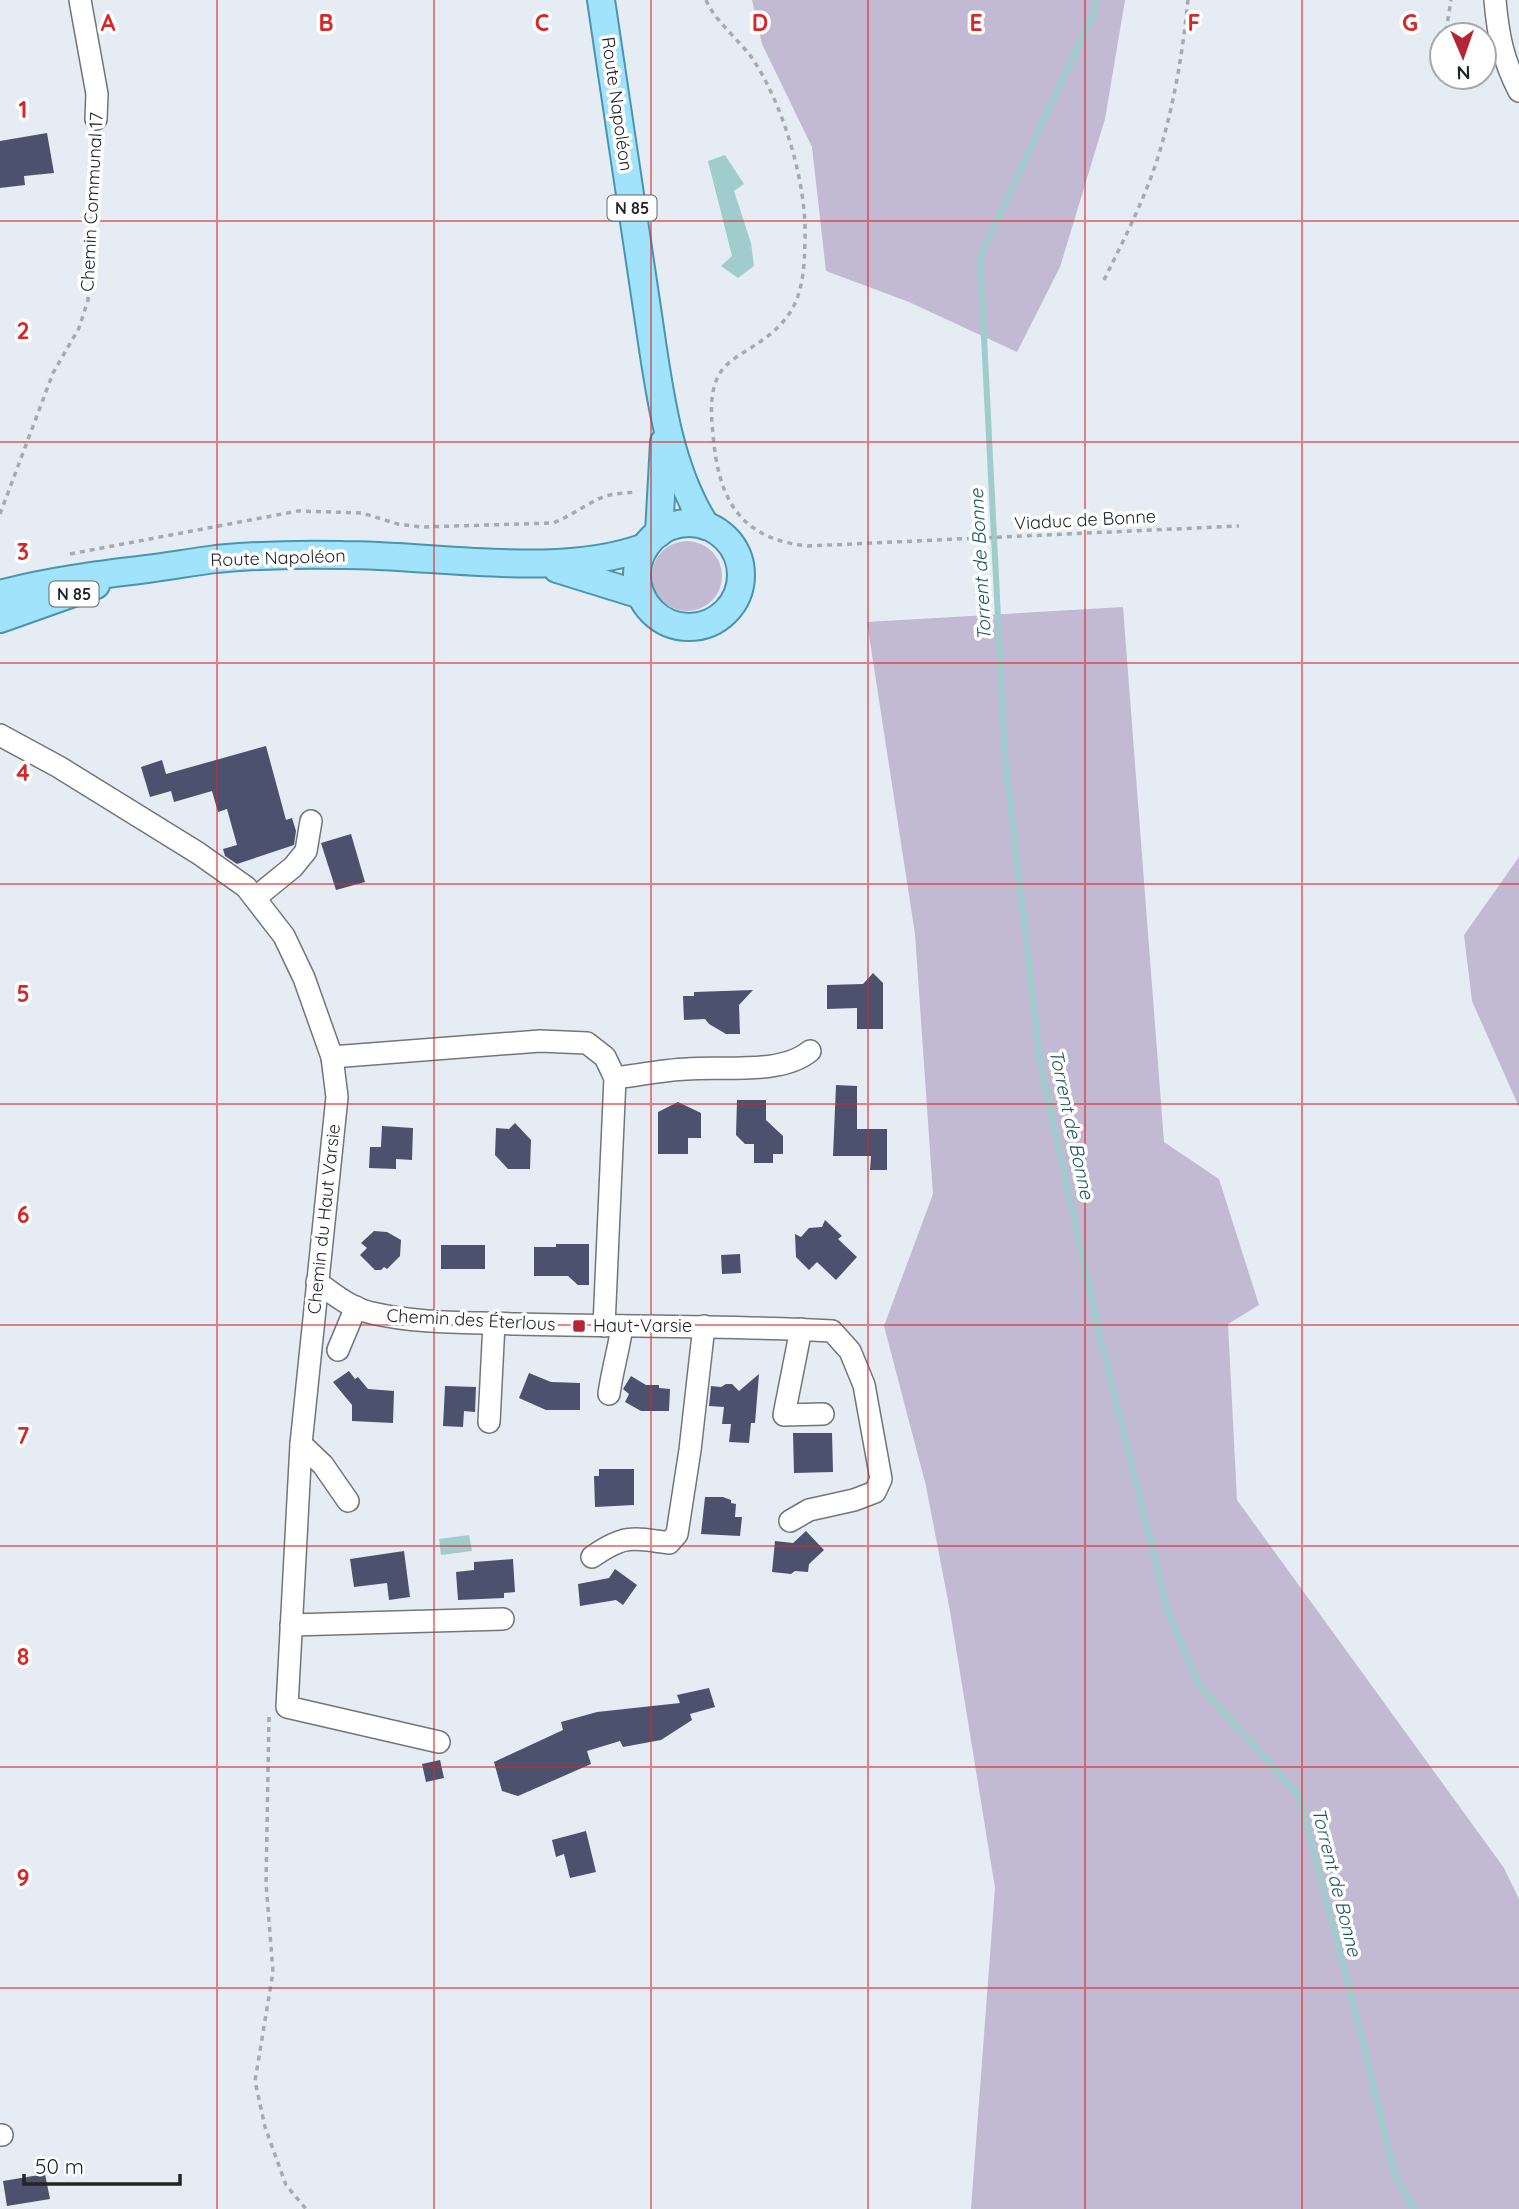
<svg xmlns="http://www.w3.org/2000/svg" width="1519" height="2209" font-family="Quicksand,sans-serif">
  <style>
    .green { fill: #c2b9d2 }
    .water { fill: #a1cccd }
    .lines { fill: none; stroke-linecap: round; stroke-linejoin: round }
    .stream { stroke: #a1cccd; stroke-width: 6 }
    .building { fill: #4c516d }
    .minor-casing { stroke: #71767c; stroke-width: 24 }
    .major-casing { stroke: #4b94ae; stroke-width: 30 }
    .path { stroke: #a6abb1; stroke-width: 3.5; stroke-dasharray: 5 5; stroke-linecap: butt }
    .minor { stroke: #fff; stroke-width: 21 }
    .major { stroke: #a0e3fa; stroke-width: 26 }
    .grid { fill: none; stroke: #d62828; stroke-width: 2; stroke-opacity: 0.55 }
    .poi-dot { fill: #b62535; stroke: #fff; stroke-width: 2.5 }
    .labels { text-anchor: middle; stroke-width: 7; stroke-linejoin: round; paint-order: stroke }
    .shield { fill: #fff; stroke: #646668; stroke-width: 2 }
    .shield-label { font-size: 16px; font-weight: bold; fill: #222527 }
    .street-label { font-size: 18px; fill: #222527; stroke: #fff }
    .poi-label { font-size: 18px; fill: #222527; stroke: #fff; text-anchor: start }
    .water-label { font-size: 19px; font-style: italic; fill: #1b5859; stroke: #fff }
    .grid-label { font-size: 23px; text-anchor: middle; font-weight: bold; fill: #d62828; stroke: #fff; stroke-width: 7; stroke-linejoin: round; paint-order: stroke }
  </style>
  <rect width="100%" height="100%" fill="#e6ecf3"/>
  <!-- green -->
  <g class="green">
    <polygon points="752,0 1125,0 1105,119 1060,267 1017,352 909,302 826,271 812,147 762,44"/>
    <circle cx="687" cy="576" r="35"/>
    <polygon points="1123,607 1164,1142 1219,1179 1259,1305 1228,1324 1237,1500 1504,1868 1519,1899 1519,2209 971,2209 995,1888 950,1611 926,1486 884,1326 933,1194 915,934 867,622"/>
    <polygon points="1519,857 1519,1107 1472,1001 1464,935"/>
  </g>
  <!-- water -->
  <g class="water">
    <polygon points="725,155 744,184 734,191 751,243 754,266 738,278 721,266 732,256 708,161"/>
    <polygon points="469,1535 472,1551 441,1555 439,1539"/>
  </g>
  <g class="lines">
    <!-- stream -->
    <polyline class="stream" points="1096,0 1095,10 980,257 1005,758 1041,1067 1098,1328 1168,1612 1199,1685 1299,1796 1360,2029 1394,2173 1414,2209"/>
  </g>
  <!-- building -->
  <g class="building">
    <polygon points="47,133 54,173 24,176 25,185 0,188 0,141"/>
    <polygon points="266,746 286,820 292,818 296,831 294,845 237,864 225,856 223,849 237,845 227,809 218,812 212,791 174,802 171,791 150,797 141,767 162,760 166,774"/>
    <polygon points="351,834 365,882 336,890 321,843"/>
    <polygon points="873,973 883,983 883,1029 857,1029 857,1008 827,1009 827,985 863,984"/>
    <polygon points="753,990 739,1005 740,1034 726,1034 709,1024 705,1019 684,1020 683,996 694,996 694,992"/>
    <polygon points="836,1085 857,1086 857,1129 887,1129 887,1170 870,1170 871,1156 833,1156"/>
    <polygon points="737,1100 766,1100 766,1120 783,1136 783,1154 773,1154 773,1163 754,1163 754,1144 745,1144 736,1135"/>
    <polygon points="678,1102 701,1113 701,1138 688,1138 688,1154 658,1154 658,1112"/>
    <polygon points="515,1123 531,1140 530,1169 508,1169 495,1155 496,1128 509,1129"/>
    <polygon points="382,1126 413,1128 412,1160 396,1159 396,1169 369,1168 370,1147 381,1147"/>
    <polygon points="825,1220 842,1236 838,1239 857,1257 836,1280 817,1262 809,1270 796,1257 795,1234 801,1237 809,1228 822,1227"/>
    <polygon points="374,1231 387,1232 401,1240 400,1256 387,1269 384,1267 381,1270 375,1270 360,1255 367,1248 361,1243"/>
    <polygon points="556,1244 589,1244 589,1285 578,1285 568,1276 534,1276 534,1247 556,1247"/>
    <rect x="441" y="1245" width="44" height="24"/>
    <polygon points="740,1254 741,1273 722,1274 721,1255"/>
    <polygon points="349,1371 355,1379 358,1377 368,1389 394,1391 393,1423 352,1421 352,1405 333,1382"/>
    <polygon points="529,1373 551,1382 580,1383 580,1410 546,1410 519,1398"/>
    <polygon points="759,1374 755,1423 751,1423 749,1443 729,1442 731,1424 722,1424 724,1407 709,1406 711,1386 721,1387 726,1384 732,1384 739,1391"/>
    <polygon points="631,1376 646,1385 659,1385 659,1388 670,1389 669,1411 641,1411 625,1402 629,1394 623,1389"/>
    <polygon points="445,1386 476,1387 475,1412 464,1411 463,1427 443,1426"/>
    <polygon points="793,1433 832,1433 833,1472 794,1473"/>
    <polygon points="599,1469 634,1469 634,1505 595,1507 594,1476 599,1476"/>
    <polygon points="705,1497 723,1497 731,1500 731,1503 736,1504 735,1517 742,1517 740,1536 701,1534"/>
    <polygon points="806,1531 824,1550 809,1564 808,1572 795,1571 791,1574 772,1572 775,1541 793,1543"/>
    <polygon points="404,1551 410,1597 389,1600 387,1583 354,1587 350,1559"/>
    <polygon points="513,1559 515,1592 504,1593 504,1598 458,1600 456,1572 474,1570 474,1562"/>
    <polygon points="615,1569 637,1585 623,1605 616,1600 580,1606 578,1584 609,1578"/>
    <polygon points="709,1688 715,1707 690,1714 692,1720 661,1740 623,1747 620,1741 587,1751 591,1764 518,1796 502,1791 494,1762 563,1730 561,1722 597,1712 680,1703 677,1695"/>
    <polygon points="440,1760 444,1778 426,1782 422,1764"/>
    <polygon points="586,1831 596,1872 570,1878 564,1854 556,1857 552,1840"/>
    <polygon points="45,2174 50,2199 7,2206 3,2181"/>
  </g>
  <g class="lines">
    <!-- minor casing -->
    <g class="minor-casing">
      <g id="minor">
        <polyline points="80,0 97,94 96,119"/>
        <path d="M 1495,0 C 1498,35 1503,60 1519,91"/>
        <polyline points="0,735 59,767 198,853 246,887 284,936 304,978 332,1057 337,1097 301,1444 287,1707 439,1742"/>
        <polyline points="255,898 293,867 306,851 311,821"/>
        <polyline points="332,1057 540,1041 587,1043 605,1057 615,1078 604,1326"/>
        <path d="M 615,1078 C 639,1075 663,1070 687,1069 C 722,1066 782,1075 810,1051"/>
        <path d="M 317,1282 C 333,1294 352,1309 372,1313 C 419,1324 469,1322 516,1324 C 622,1327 727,1325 832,1331 L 850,1351 L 864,1385 L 881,1479 L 875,1492 L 854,1500 L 809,1510 L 790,1521"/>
        <polyline points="801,1329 784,1415 823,1414"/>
        <polyline points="338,1350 356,1307"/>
        <path d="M 609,1394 C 612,1371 619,1349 622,1326"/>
        <polyline points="489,1422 494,1323"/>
        <polyline points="301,1444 323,1465 348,1501"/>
        <path d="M 592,1557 C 623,1535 632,1537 669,1543 L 677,1534 L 690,1450 L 704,1326"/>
        <polyline points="291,1625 503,1619"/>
        <polyline points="0,2135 2,2135"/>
      </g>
    </g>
    <!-- major casing -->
    <g class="major-casing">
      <g id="major">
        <path d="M 601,0 C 616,98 630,197 645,295 C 657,371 664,461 706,526"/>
        <circle cx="689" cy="575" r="52"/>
        <polyline points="659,533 664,442"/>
        <polyline points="557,569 641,595"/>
        <path d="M 0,594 C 49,581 97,575 147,569 C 170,566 193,562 216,559 C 258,555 301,554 343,555 C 437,555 558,579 645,547"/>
        <polyline points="0,619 96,585"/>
      </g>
    </g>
    <!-- path -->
    <g class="path">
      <path d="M 706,0 C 715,21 738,39 752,58 C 783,104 807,183 805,239 C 804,294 798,319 749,349 C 736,357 721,366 716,381 C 710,397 711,417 713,434 C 718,497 738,539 808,546 L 1239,526"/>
      <polyline points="1446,31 1451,0"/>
      <path d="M 1104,280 C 1125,237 1148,193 1161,147 C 1175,99 1183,50 1188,0"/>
      <polyline points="0,514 53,373 79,328 88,300 95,139"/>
      <path d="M 70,554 L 298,511 L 362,513 L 398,524 L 421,527 L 553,523 C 571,516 586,504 603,497 C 614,493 626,493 637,492"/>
      <polyline points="269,1717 266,1883 273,1972 255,2081 265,2127 286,2185 306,2209"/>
    </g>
    <!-- minor -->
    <use href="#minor" class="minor"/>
    <!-- major -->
    <use href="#major" class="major"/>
  </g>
  <!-- grid -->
  <path class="grid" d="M 217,0 L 217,2209M 434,0 L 434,2209M 651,0 L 651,2209M 868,0 L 868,2209M 1085,0 L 1085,2209M 1302,0 L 1302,2209M 0,221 L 1519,221M 0,442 L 1519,442M 0,663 L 1519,663M 0,884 L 1519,884M 0,1104 L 1519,1104M 0,1325 L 1519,1325M 0,1546 L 1519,1546M 0,1767 L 1519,1767M 0,1988 L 1519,1988"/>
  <!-- markers -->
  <rect class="poi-dot" x="572" y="1319" width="14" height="14" rx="3.5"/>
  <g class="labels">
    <!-- shield labels -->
    <g class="shield">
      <rect x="607.5" y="195.5" width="49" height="25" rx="5"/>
      <rect x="49.5" y="581.5" width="49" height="25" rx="5"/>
    </g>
    <g class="shield-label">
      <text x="632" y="214">N 85</text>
      <text x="74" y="600">N 85</text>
    </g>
    <!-- street labels -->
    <g class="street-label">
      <text transform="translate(617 104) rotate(82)" y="6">Route Napoléon</text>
      <text transform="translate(92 202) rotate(-87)" y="6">Chemin Communal 17</text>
      <text transform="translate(1085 520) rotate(-3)" y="6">Viaduc de Bonne</text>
      <text transform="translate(278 558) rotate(-2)" y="6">Route Napoléon</text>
      <text transform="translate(324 1219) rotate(-84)" y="6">Chemin du Haut Varsie</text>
      <text transform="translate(471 1320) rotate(3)" y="6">Chemin des Éterlous</text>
    </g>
    <!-- poi labels -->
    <g class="poi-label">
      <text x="593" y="1332">Haut-Varsie</text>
    </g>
    <!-- water labels -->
    <g class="water-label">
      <text transform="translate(980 565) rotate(-93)" y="7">Torrent de Bonne</text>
      <text transform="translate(1072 1124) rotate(78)" y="7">Torrent de Bonne</text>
      <text transform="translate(1337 1882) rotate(76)" y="7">Torrent de Bonne</text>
    </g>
  </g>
  <g class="grid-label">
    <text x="108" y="31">A</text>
    <text x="326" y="31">B</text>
    <text x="542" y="31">C</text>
    <text x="760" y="31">D</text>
    <text x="976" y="31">E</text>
    <text x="1194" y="31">F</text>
    <text x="1410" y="31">G</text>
    <text x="23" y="118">1</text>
    <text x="23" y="339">2</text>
    <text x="23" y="560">3</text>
    <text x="23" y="781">4</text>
    <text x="23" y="1002">5</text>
    <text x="23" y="1223">6</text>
    <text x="23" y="1444">7</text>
    <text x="23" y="1665">8</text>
    <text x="23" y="1886">9</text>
  </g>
  <!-- north arrow -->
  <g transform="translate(1463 56) rotate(178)"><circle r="33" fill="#ffffff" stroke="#a7a8a9" stroke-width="2"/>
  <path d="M0-5L12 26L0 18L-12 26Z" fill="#b62535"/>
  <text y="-10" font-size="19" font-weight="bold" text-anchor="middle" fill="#222527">N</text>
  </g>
  <!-- scale -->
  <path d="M24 2174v10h156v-10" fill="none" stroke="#222527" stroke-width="3.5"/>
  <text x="35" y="2174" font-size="21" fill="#222527" stroke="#ffffff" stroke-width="5" paint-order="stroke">50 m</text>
</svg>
